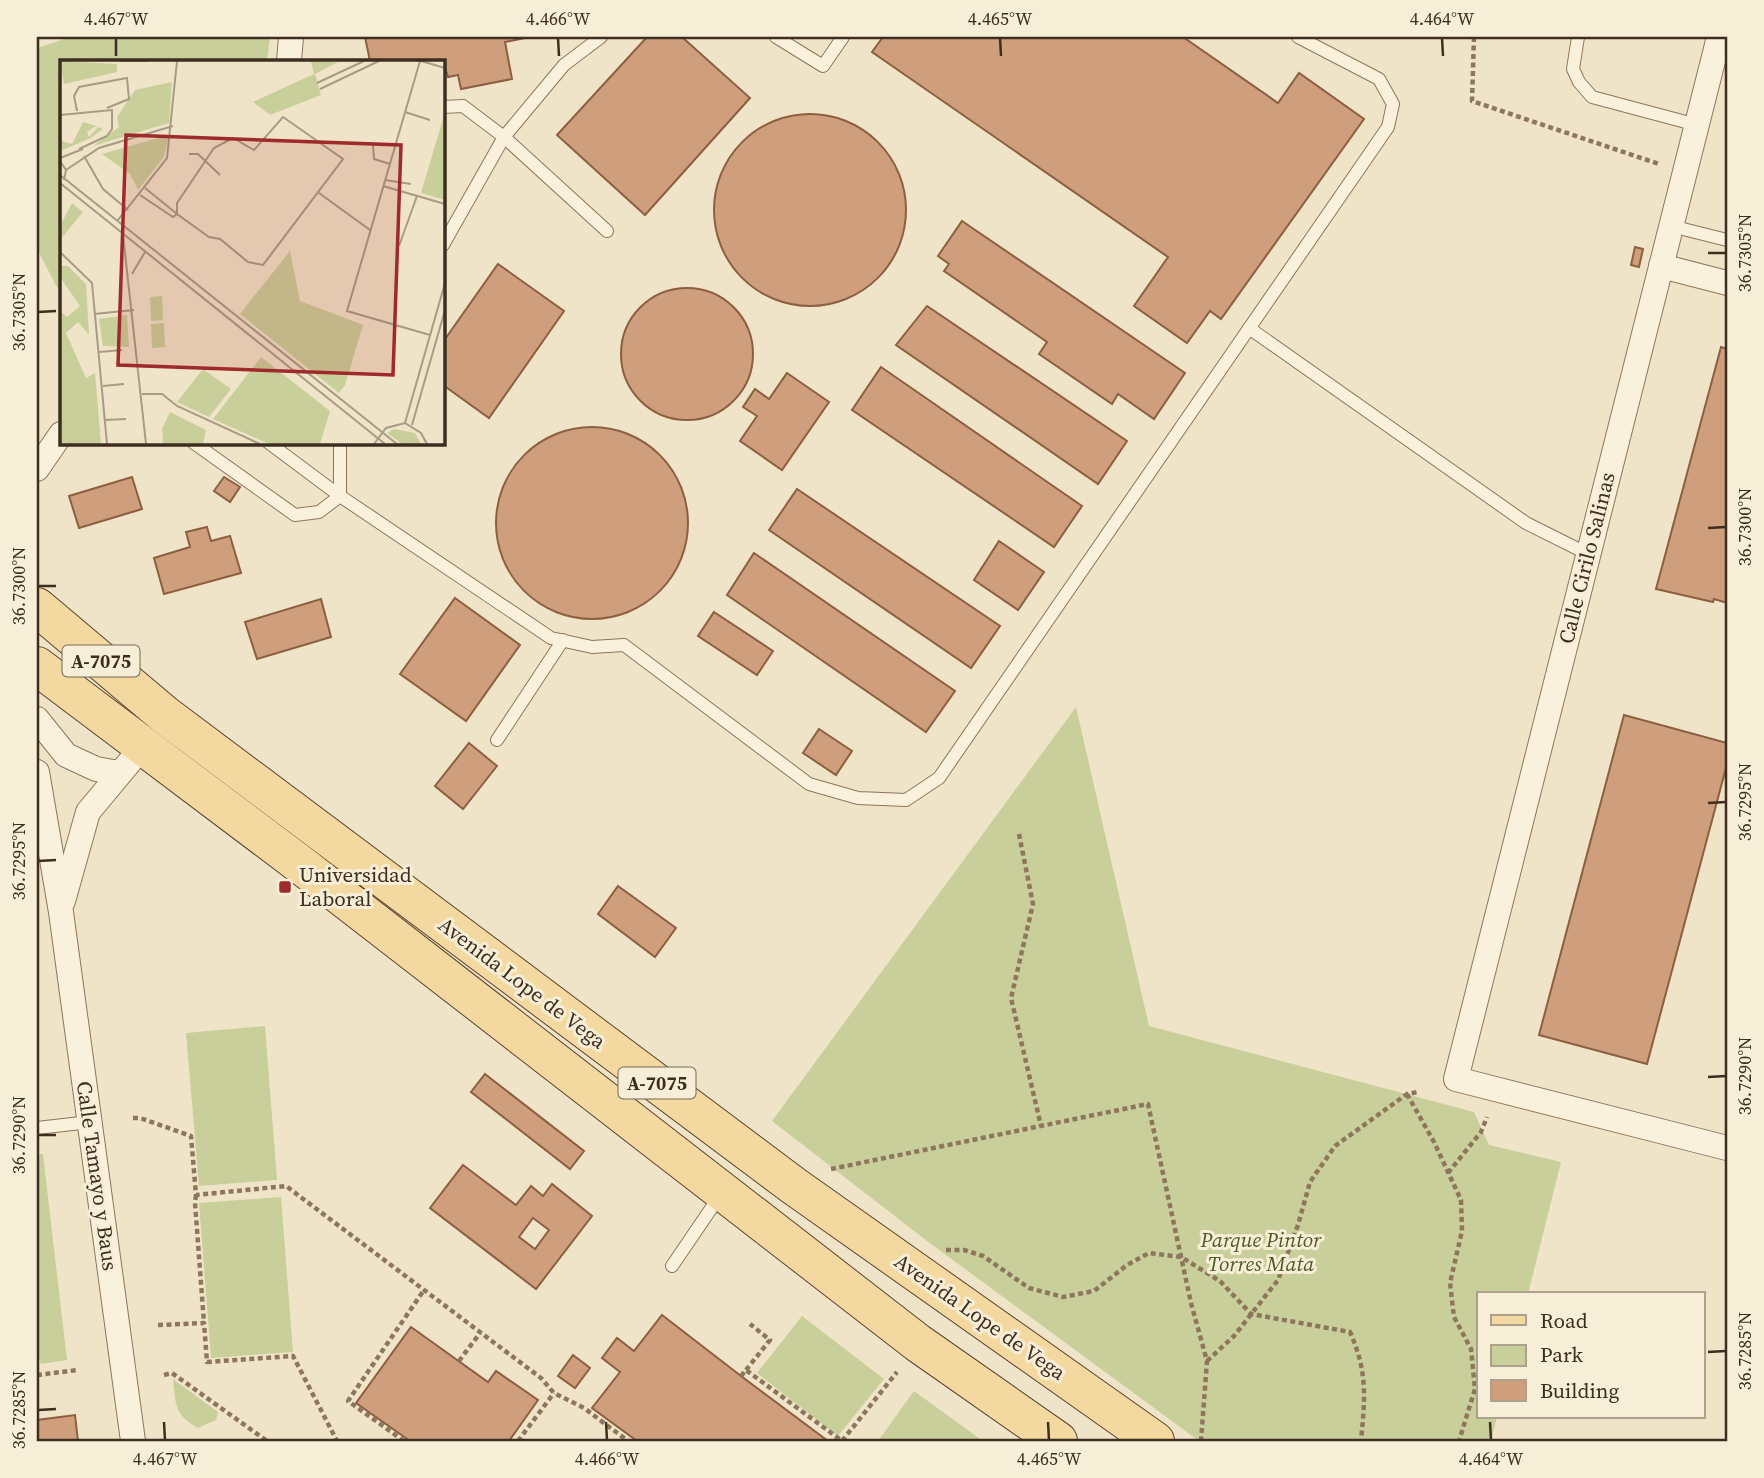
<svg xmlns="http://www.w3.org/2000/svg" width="1764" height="1478" font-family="'Source Serif 4',serif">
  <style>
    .green { fill: #c9cf9b }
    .building { fill: #cf9f7d; stroke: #8d5f41; stroke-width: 2; fill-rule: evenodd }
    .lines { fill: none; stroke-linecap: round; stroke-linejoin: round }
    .lane-casing { stroke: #8d765c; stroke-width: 14 }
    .street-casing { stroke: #8d765c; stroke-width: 26 }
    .primary-casing { stroke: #5b4430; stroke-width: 40 }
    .path { stroke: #8d765c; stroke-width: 4.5; stroke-dasharray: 5 3.5; stroke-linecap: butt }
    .lane { stroke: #faf1dc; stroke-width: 12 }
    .street { stroke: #faf1dc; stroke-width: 24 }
    .primary { stroke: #f3d9a0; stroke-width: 38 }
    .ticks { fill: none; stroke: #3d2e20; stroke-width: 2.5 }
    .poi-dot { fill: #9e2a2b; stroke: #f7eed8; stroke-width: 2.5 }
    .labels { text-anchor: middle; stroke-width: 6; stroke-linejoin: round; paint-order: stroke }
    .shield { fill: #f7eed8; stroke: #756857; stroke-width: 2 }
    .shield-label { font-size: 19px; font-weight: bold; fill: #3d2e20 }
    .street-label { font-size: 21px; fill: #3d2e20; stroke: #f7eed8 }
    .poi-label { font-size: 21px; fill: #3d2e20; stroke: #f7eed8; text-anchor: start }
    .park-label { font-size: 21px; font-style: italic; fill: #4d5a26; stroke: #f7eed8 }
    .inset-road { fill: none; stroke: #a89b85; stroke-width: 2 }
    .view { fill: #9e2a2b; fill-opacity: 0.15; stroke: #9e2a2b; stroke-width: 3.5 }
    .inset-edge { fill: none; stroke: #3d2e20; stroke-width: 3.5 }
    .neatline { fill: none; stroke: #3d2e20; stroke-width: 2.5 }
    .ticks-label { font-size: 18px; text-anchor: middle; fill: #3d2e20 }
  </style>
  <rect width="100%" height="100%" fill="#f0e4c8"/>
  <!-- green -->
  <g class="green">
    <polygon points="70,37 270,37 267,61 61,61 61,295 37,249 37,48"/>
    <polygon points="1076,707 1149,1026 1474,1112 1489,1145 1561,1162 1528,1294 1479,1294 1479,1417 1497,1417 1491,1441 1199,1441 927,1241 772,1121"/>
    <polygon points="265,1026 277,1180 199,1186 186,1033"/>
    <polygon points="37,1154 43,1154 67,1360 41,1364 37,1354"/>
    <polygon points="281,1197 293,1352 211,1358 199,1203"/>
    <polygon points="802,1316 884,1379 838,1436 757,1373"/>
    <path d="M 173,1379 L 218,1412 L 216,1420 L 198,1428 C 174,1414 176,1406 173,1379 Z"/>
    <polygon points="914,1391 983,1441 878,1441"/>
  </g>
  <!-- building -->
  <g class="building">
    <polygon points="365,37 530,37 505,42 512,79 461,89 458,75 448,77 443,61 370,61"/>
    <polygon points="647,37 682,37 750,98 645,215 557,135"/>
    <polygon points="883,37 1183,37 1278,103 1299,73 1364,119 1221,319 1210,311 1187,343 1134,306 1168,257 872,52"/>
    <circle cx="810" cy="210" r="96"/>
    <polygon points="962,221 1185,373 1154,419 1118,394 1112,404 1039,354 1047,342 944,271 949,264 938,256"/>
    <polygon points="1635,247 1643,249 1639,267 1631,265"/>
    <polygon points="498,264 564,311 489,418 443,385 443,342"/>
    <circle cx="687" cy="354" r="66"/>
    <polygon points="927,306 1127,441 1098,484 896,345"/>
    <polygon points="1721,347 1727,349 1727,603 1714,599 1713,602 1656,589"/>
    <polygon points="881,367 1082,506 1054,547 852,410"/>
    <polygon points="787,373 829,402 782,470 740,441 757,416 743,407 755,389 769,399"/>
    <circle cx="592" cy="523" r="96"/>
    <polygon points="132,477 142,509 79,528 69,496"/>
    <polygon points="224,477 240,487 230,502 214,491"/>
    <polygon points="797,489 1000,626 971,668 769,530"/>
    <polygon points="207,527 211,541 230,536 241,573 164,594 154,558 190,547 186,532"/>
    <polygon points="999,541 1044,572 1018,610 974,580"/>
    <polygon points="754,553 955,691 926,732 727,595"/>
    <polygon points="455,598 520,645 466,721 400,674"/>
    <polygon points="321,599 331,637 257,659 245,622"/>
    <polygon points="714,612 773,651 757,675 698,636"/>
    <polygon points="1624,715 1727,743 1727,764 1647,1064 1539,1035"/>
    <polygon points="819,729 852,751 836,775 803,753"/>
    <polygon points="469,743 497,766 463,809 435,786"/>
    <polygon points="618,886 676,928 655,957 598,914"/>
    <polygon points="485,1074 584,1151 570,1169 471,1092"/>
    <path d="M 463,1165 L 516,1205 L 531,1186 L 543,1196 L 552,1184 L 592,1216 L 536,1289 L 430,1208 ZM 533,1218 L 549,1230 L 535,1249 L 519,1237 Z"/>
    <polygon points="662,1315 741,1376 828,1441 637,1441 592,1408 620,1372 602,1358 617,1338 634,1351"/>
    <polygon points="411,1327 488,1382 496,1371 538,1400 509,1441 410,1441 356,1403"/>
    <polygon points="573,1355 590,1368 575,1388 558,1376"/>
    <polygon points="75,1415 78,1441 37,1441 37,1420"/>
  </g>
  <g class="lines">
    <!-- lane casing -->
    <g class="lane-casing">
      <g id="lane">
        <polyline points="776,37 823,66 843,37"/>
        <polyline points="1578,37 1573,69 1579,82 1592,97 1697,125"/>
        <polyline points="443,107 463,106 504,137 607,231"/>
        <polyline points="1671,226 1727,240"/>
        <polyline points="443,245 504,137 564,65 601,37"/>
        <polyline points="1249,328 1526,523 1588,554"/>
        <polyline points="194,443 295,515 319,512 340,496"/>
        <polyline points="269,443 340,496 551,638 592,647 624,645 809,784 858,798 906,800 939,778 1388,127 1393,104 1379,79 1298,37"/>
        <polyline points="340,443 340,496"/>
        <polyline points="497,740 563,640"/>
        <polyline points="37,1128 90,1122"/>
        <polyline points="672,1266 721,1194"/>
      </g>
    </g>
    <!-- street casing -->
    <g class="street-casing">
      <g id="street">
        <polyline points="1719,37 1456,1079 1727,1148"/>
        <polyline points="289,61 291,37"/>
        <polyline points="1661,266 1727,283"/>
        <polyline points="37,469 61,434"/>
        <polyline points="37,719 66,755 96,769 119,773"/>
        <polyline points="37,772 61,912 133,1441"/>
        <polyline points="63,901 88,812 143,746"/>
      </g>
    </g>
    <!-- primary casing -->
    <g class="primary-casing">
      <g id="primary">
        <polyline points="37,607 165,715 794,1186 1155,1441"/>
        <polyline points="37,666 301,865 918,1343 1058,1441"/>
      </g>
    </g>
    <!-- path -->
    <g class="path">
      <polyline points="1474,37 1472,101 1659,164"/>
      <polyline points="1019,834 1033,904 1011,998 1041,1126"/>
      <polyline points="1407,1094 1434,1142 1461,1200 1462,1231 1450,1283 1454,1317 1471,1349 1475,1389 1459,1441"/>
      <polyline points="133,1118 140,1118 191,1136 196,1195 286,1186 541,1378 554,1393 584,1408 628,1441"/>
      <polyline points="831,1169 1148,1104 1191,1303 1207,1361 1201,1441"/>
      <polyline points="1448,1173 1481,1132 1487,1117"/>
      <polyline points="196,1195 195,1203 204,1323"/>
      <path d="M 946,1250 L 964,1250 L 983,1256 L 1029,1288 L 1063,1297 L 1094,1291 L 1127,1265 L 1149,1253 L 1181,1257 L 1220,1281 L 1251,1314 L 1350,1332 C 1368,1373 1365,1398 1361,1441"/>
      <polyline points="158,1325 204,1323 207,1362 293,1356 337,1441"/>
      <polyline points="459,1361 480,1333"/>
      <polyline points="1207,1361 1234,1336 1278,1280 1298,1225 1310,1182 1335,1146 1407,1094 1418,1092"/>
      <polyline points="746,1370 770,1340 750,1324"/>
      <polyline points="37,1375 78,1370"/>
      <polyline points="164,1375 172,1373 267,1441"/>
      <polyline points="741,1376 746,1370 842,1441 897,1372"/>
      <polyline points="404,1441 348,1401 424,1290"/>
      <polyline points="518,1441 554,1393"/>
    </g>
    <!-- lane -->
    <use href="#lane" class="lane"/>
    <!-- street -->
    <use href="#street" class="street"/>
    <!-- primary -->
    <use href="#primary" class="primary"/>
  </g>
  <!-- ticks -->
  <path class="ticks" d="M 116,38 L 116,56M 558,38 L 559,56M 1000,38 L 1001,56M 1442,38 L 1443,56M 1708,253 L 1726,253M 38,312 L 56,311M 1708,528 L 1726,527M 38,586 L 56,586M 1708,803 L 1726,802M 38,861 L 56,860M 1708,1077 L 1726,1076M 38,1135 L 56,1135M 1708,1352 L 1726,1351M 38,1410 L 56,1409M 164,1422 L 165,1440M 606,1422 L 607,1440M 1048,1422 L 1049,1440M 1490,1422 L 1491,1440"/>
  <!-- markers -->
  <rect class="poi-dot" x="278" y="880" width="14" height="14" rx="3.5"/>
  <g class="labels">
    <!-- shield labels -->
    <g class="shield">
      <rect x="62.5" y="645.5" width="77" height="31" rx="5"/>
      <rect x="618.5" y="1067.5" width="77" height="31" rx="5"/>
    </g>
    <g class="shield-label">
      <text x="101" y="668">A-7075</text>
      <text x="657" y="1090">A-7075</text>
    </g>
    <!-- street labels -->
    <g class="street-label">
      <text transform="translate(1587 558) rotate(-76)" y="7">Calle Cirilo Salinas</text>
      <text transform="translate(522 983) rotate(37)" y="7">Avenida Lope de Vega</text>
      <text transform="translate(97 1176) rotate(82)" y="7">Calle Tamayo y Baus</text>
      <text transform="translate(980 1317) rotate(35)" y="7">Avenida Lope de Vega</text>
    </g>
    <!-- poi labels -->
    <g class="poi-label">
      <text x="299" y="882">Universidad<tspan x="299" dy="24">Laboral</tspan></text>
    </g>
    <!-- park labels -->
    <g class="park-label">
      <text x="1261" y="1247">Parque Pintor<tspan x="1261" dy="24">Torres Mata</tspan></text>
    </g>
  </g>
  <!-- overview -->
  <g transform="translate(60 60)">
    <rect width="385" height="385" fill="#f0e4c8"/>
    <path d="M 0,1 L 57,4 L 57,12 L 4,24 ZM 251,1 L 278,2 L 255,14 L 261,35 L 210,55 L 193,42 L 254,14 ZM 112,22 L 109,63 L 33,86 L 59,67 L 57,57 L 75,30 ZM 385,52 L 385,140 L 361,133 ZM 23,62 L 36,66 L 27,72 L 29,77 L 38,67 L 43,69 L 31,78 L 0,91 L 0,80 L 12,84 ZM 109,75 L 104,97 L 78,130 L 70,114 L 42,94 ZM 12,143 L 23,152 L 0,180 L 2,162 ZM 230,191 L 240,241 L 303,265 L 285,325 L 279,333 L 180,254 ZM 0,206 L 8,206 L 26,224 L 29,275 L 18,262 L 6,273 L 26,318 L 35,313 L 41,384 L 0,384 L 0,251 L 7,257 L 20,246 L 0,217 ZM 102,236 L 103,260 L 91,261 L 90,237 ZM 67,255 L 69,287 L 43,286 L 39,259 ZM 104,263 L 105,287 L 92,288 L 91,264 ZM 201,297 L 270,351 L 260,384 L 209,384 L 153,359 ZM 143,309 L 171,329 L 149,357 L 117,342 ZM 110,352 L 146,370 L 143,384 L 103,384 L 102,369 ZM 334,369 L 355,373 L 361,384 L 342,384 L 327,373 Z" fill="#c9cf9b"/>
    <path class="inset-road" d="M 61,1 L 87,1M 360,1 L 287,251 L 370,275M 361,1 L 385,8M 257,23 L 304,1M 260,29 L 319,1M 17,51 L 14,36 L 19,27 L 67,18 L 69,39 L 47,48M 345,52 L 370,60M 0,55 L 52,50 L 52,69 L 47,76 L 19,89M 313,85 L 314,99 L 330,104M 129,94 L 138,94 L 160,115M 24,96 L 43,129 L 68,150M 0,98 L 23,89M 0,101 L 6,110 L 4,120M 6,110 L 39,88 L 113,66M 0,115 L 337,384M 325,120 L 351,124M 0,123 L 325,384M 323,126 L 385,144M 259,133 L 310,170M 80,135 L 113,157 L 117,154 L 117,143 L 154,88 L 173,78 L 194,90 L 223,57 L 283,99 L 203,205 L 188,202 L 160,179 L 149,177 L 117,154 L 85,128M 58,160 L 107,98 L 117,1M 63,175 L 86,384M 339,186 L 357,136M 0,192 L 32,223 L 47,384M 72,214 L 85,192M 34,254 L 74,250M 39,292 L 62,290M 43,326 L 64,324M 82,334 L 102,334 L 117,346 L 200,384M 45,360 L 66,359M 345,363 L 385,223M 352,365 L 385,250M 314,384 L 326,368 L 345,363 L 361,373 L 367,384"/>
    <path class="view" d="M 66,75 L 341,85 L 333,315 L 58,305 Z"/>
    <rect width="385" height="385" class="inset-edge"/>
  </g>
  <!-- border -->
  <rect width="1764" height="1478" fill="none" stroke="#f7eed8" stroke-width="77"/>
  <!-- legend -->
  <rect x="1477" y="1292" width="228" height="126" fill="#f7eed8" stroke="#ada18e" stroke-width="2"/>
  <rect x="1491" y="1315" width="35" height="10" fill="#f3d9a0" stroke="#ada18e" stroke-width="2"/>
  <text x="1540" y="1328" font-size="21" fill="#3d2e20">Road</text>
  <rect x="1491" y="1345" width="35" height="21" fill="#c9cf9b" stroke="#ada18e" stroke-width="2"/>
  <text x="1540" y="1362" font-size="21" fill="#3d2e20">Park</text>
  <rect x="1491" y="1380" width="35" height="21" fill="#cf9f7d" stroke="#ada18e" stroke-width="2"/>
  <text x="1540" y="1398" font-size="21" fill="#3d2e20">Building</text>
  <rect x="38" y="38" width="1688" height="1402" class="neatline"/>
  <g class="ticks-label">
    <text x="116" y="25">4.467°W</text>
    <text x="558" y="25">4.466°W</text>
    <text x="1000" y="25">4.465°W</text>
    <text x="1442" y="25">4.464°W</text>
    <text transform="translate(1745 253) rotate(-90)" y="6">36.7305°N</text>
    <text transform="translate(19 312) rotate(-90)" y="6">36.7305°N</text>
    <text transform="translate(1745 527) rotate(-90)" y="6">36.7300°N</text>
    <text transform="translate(19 586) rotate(-90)" y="6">36.7300°N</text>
    <text transform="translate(1745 802) rotate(-90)" y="6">36.7295°N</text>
    <text transform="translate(19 861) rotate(-90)" y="6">36.7295°N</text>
    <text transform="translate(1745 1076) rotate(-90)" y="6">36.7290°N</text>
    <text transform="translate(19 1135) rotate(-90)" y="6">36.7290°N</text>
    <text transform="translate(1745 1351) rotate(-90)" y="6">36.7285°N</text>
    <text transform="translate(19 1410) rotate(-90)" y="6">36.7285°N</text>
    <text x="165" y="1465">4.467°W</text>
    <text x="607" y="1465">4.466°W</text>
    <text x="1049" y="1465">4.465°W</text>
    <text x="1491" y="1465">4.464°W</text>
  </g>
</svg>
